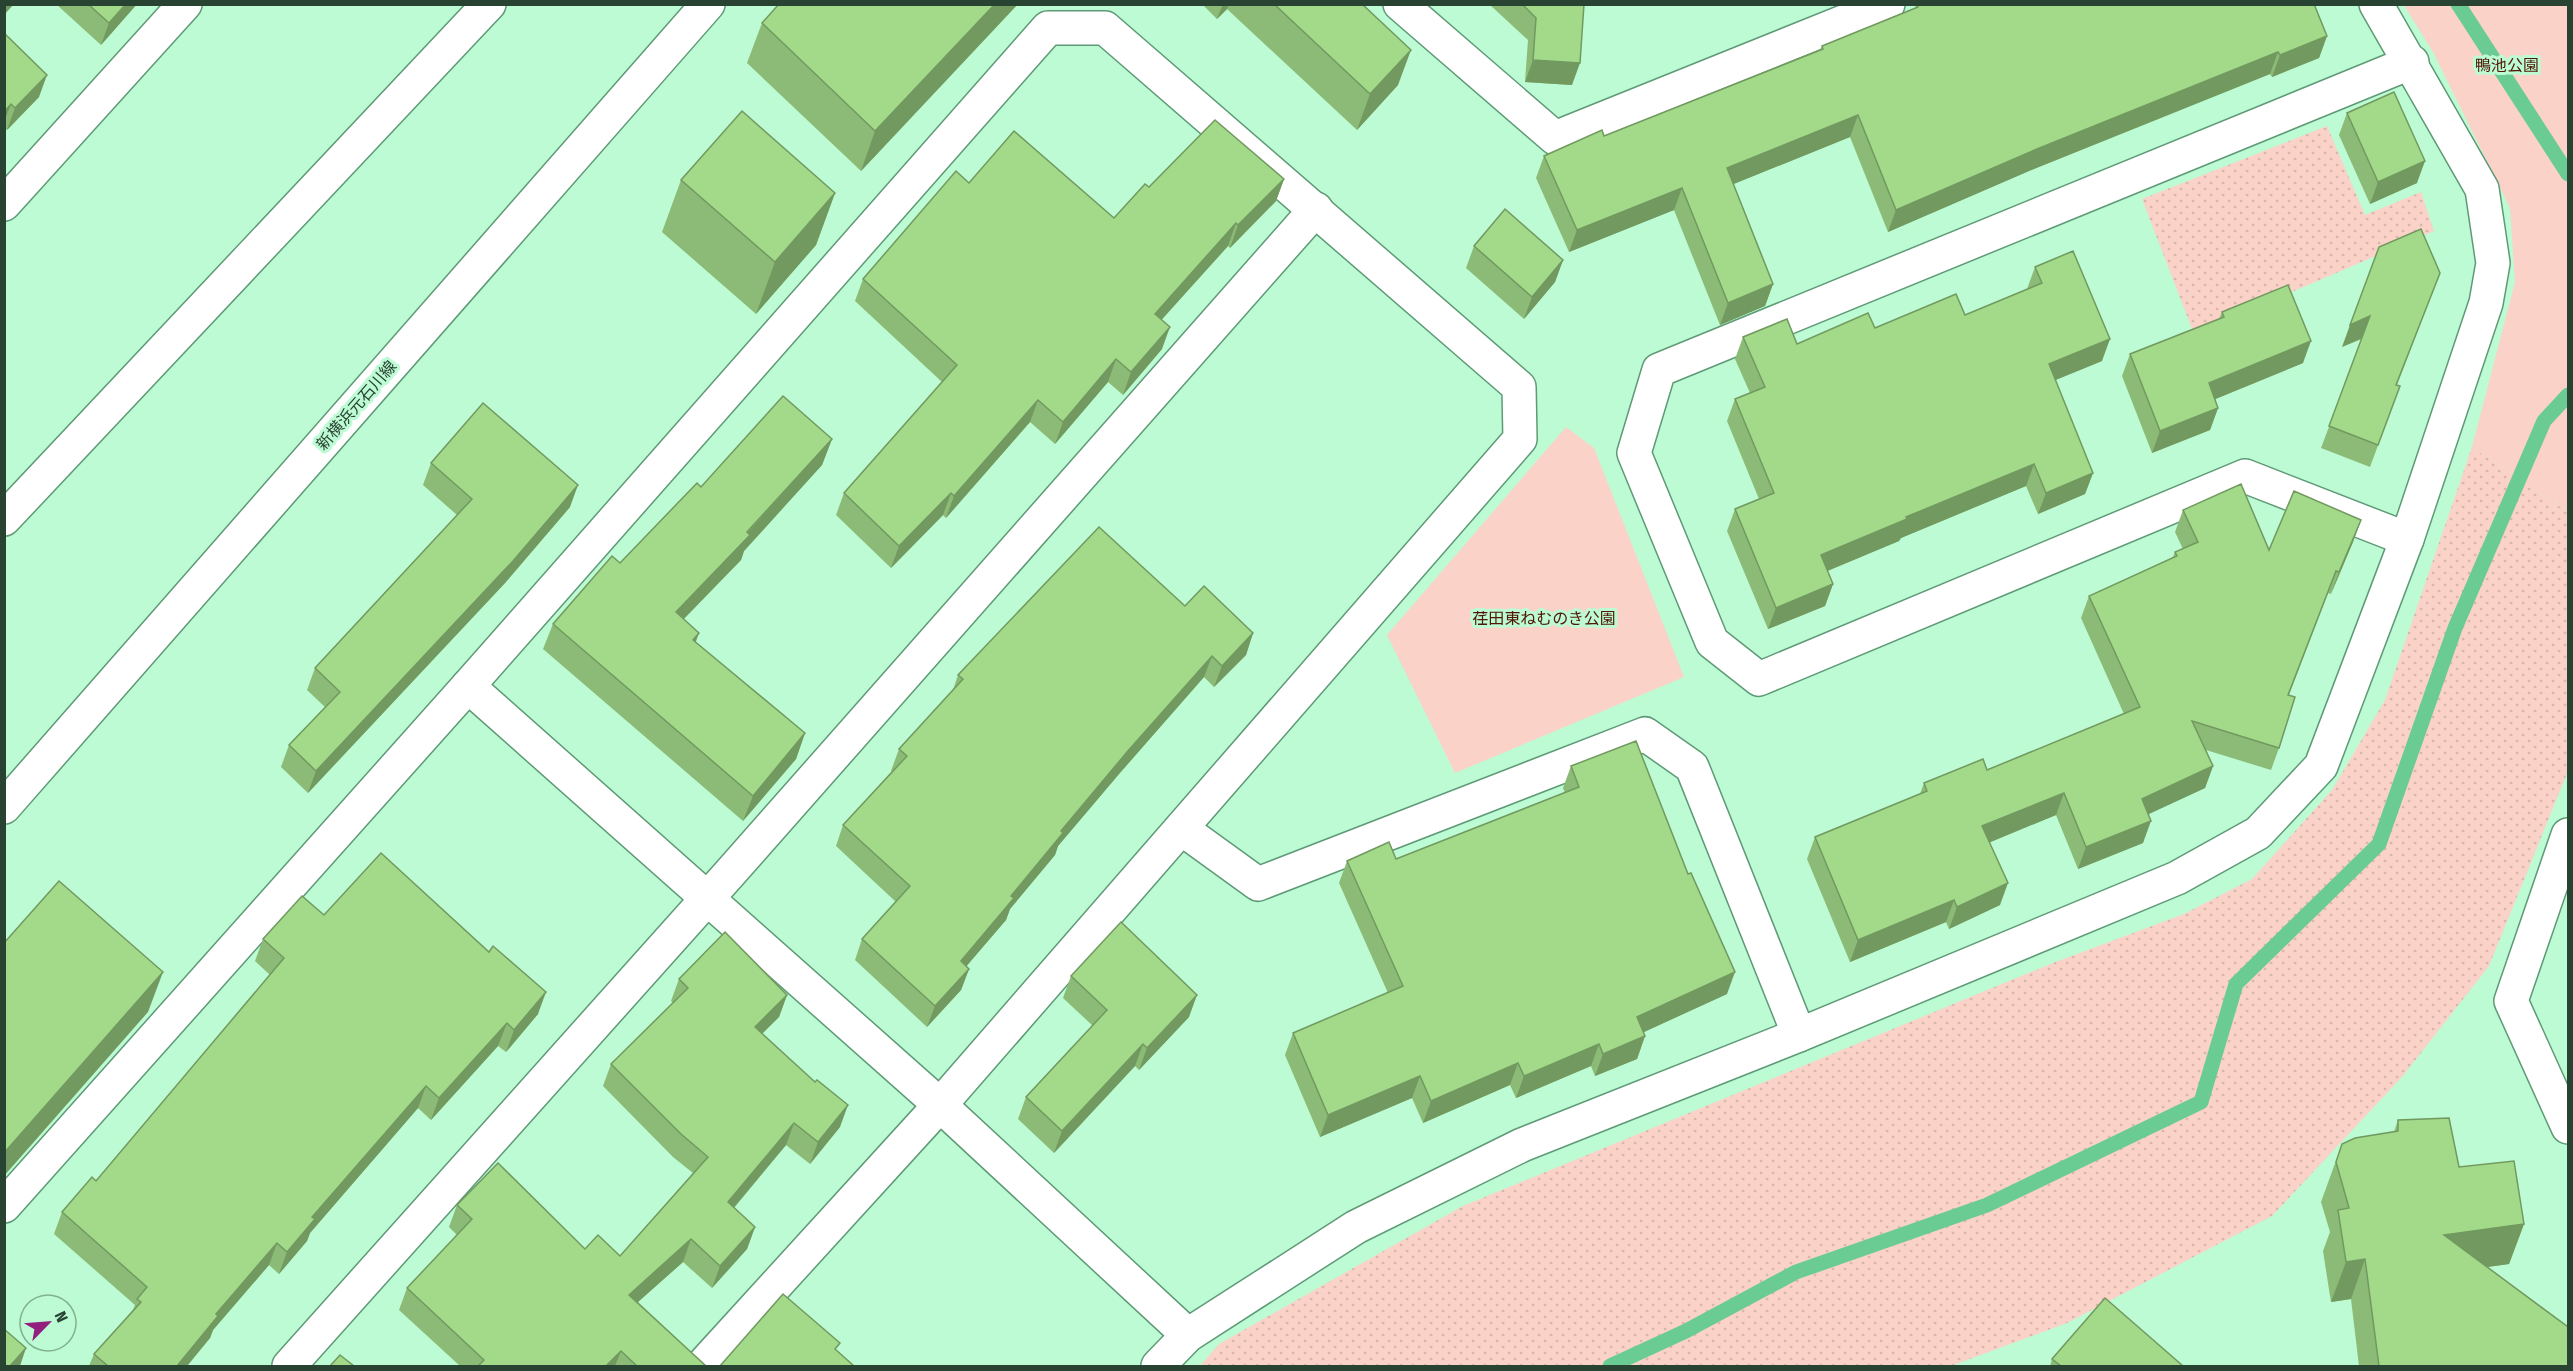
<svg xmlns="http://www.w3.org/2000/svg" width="2573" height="1371" font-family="'Fira Sans Condensed','Noto Sans JP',sans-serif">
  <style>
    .grass { fill: url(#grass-dots) }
    .green { fill: #fbd2c7 }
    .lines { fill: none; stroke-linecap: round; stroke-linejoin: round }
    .stream { stroke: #6bcc93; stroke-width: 15 }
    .minor-casing { stroke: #5e9a76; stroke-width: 36 }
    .tertiary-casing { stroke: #5e9a76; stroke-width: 36 }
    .minor { stroke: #fff; stroke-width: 33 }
    .tertiary { stroke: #fff; stroke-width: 33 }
    .wall { fill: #8bbb76 }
    .shaded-wall { fill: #719960 }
    .building { fill: #a2da89; stroke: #719960; stroke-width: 1.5 }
    .labels { text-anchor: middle; stroke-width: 6; stroke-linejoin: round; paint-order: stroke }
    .park-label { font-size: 16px; fill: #511605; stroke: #bcfbd3 }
    .street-label { font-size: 16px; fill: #294333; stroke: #bcfbd3 }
  </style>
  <defs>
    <pattern id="grass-dots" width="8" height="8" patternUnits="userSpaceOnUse" patternTransform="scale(1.5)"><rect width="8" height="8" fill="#fbd2c7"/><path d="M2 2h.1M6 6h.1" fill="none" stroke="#d7b6ab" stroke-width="1.8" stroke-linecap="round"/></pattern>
  </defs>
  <rect width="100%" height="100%" fill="#bcfbd3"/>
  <!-- grass -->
  <g class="grass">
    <polygon points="2327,126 2365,215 2421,192 2434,231 2194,334 2142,199"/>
    <polygon points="2472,447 2568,512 2568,771 2489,966 2402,1077 2272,1216 2067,1323 1951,1366 1200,1366 1219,1344 1463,1206 2053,963 2184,914 2252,879 2332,790 2385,700"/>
  </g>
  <!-- green -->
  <g class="green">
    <polygon points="2404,5 2568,5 2568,512 2472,447 2515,282 2510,208 2433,52"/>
    <polygon points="1566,427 1594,448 1684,677 1455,773 1387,635"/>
  </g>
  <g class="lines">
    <!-- stream -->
    <g class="stream">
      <polyline points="2458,4 2568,174"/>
      <polyline points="1610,1366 1686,1331 1796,1272 1987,1205 2201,1102 2236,984 2379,844 2455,628 2544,421 2568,395"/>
    </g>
    <!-- minor casing -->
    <g class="minor-casing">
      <g id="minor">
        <polyline points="1400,4 1555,138 1888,4"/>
        <polyline points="4,204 185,4"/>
        <polyline points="2407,539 2245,476 1759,679 1712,642 1634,453 1659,370 2412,62"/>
        <polyline points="468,686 940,1105 1188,1335"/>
        <polyline points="1182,829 1258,884 1645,734 1692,767 1799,1035"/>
        <polyline points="2568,835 2511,1001 2568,1127"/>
        <polyline points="4,1206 468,686 1048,28 1105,28 1519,387 1520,439 940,1105 702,1366"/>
        <polyline points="289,1366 730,873 1316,209"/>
      </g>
    </g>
    <!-- tertiary casing -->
    <g class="tertiary-casing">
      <g id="tertiary">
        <polyline points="4,519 489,4"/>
        <polyline points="4,807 708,4"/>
        <polyline points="1158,1366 1188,1335 1356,1227 1522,1145 1799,1035 2177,878 2258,833 2321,766 2407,539 2486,303 2493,263 2482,189 2376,4"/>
      </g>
    </g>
    <!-- minor -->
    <use href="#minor" class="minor"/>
    <!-- tertiary -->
    <use href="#tertiary" class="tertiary"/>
  </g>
  <!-- wall -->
  <g class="wall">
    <polygon points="56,4 137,4 101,45"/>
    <polygon points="779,4 1018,4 861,171 747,63 762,23"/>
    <polygon points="1202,4 1362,4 1398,85 1357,130 1227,9 1217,19"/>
    <polygon points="1489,4 1584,4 1572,85 1525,82 1528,40"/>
    <polygon points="1916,4 2314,4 2327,36 2319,58 2272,77 2270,74 2029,171 1888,232 1850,137 1733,184 1773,284 1765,306 1720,325 1674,210 1569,252 1536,178 1544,156 1604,136 1820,50 1822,46 1915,8"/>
    <polygon points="4,33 39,97 7,130 4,128"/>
    <polygon points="2347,113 2417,183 2370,204 2339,135"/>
    <polygon points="1284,179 1276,201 1230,248 1228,246 1161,320 1162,349 1123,395 1108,382 1055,444 1030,422 946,518 943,515 891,568 836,515 844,493 942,382 855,301 863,279 969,183 1114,218 1149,187"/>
    <polygon points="681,180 835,193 816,245 756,314 662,232"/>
    <polygon points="1474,246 1563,260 1555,282 1524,319 1466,268"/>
    <polygon points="2035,267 2102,361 2055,380 2093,473 2085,494 2038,514 2026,486 1901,538 1899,541 1827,571 1833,584 1825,606 1768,629 1727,531 1735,509 1759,499 1727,421 1735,399 1750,393 1735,359 1743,337 1797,344 1875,328 1965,315 2027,289"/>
    <polygon points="2440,273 2397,385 2400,386 2370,467 2321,448 2362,339 2342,347"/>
    <polygon points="2222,312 2303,363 2215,399 2218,408 2210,430 2152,453 2122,376 2130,354 2219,319"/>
    <polygon points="832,439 822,465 744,551 741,560 684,619 696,642 805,733 796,759 743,821 543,649 553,624 620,563 701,487"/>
    <polygon points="431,463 570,507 505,583 308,793 281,767 289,745 325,707 307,690 315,668 457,515 423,485"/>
    <polygon points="2183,510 2269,550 2361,520 2353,542 2331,594 2328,593 2289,695 2279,748 2271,770 2206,750 2213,766 2205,788 2148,814 2143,843 2078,869 2056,815 1989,842 2000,905 1949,929 1946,922 1850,962 1807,859 1815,837 1920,794 1924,783 1987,770 2124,714 2081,618 2089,596 2173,557 2175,552 2183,549 2175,532"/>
    <polygon points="1253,633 1246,655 1214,687 1204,677 1119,774 1058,846 1055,855 1010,909 1006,920 966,966 969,969 961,990 927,1027 855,960 862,939 896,902 836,846 843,825 892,771 891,771 899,749 953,690 958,675"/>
    <polygon points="1571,766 1727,994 1643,1032 1645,1036 1637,1059 1595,1076 1591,1066 1516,1098 1510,1085 1423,1123 1412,1098 1320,1137 1285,1055 1293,1033 1388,993 1339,883 1347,861 1396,859 1565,793 1563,788"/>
    <polygon points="324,915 538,1014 506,1052 498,1046 431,1120 418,1108 310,1233 307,1241 279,1274 269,1265 213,1330 210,1338 187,1366 89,1366 94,1354 133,1310 135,1305 54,1234 62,1212 96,1181 270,975 255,961 263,939"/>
    <polygon points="1071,976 1189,1017 1139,1070 1135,1066 1054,1153 1018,1119 1026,1097 1093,1026 1063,998"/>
    <polygon points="679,979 787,995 779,1017 762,1033 840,1127 810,1164 786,1145 734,1208 755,1227 747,1249 712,1288 683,1262 638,1302 706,1366 460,1366 399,1310 407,1288 457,1235 449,1227 457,1205 585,1249 620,1256 693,1173 673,1157 603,1086 611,1064 673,1003 671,1001"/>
    <polygon points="2398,1120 2459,1167 2524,1224 2509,1264 2487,1267 2568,1366 2359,1366 2351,1299 2331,1302 2323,1251 2330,1232 2321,1202 2342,1144 2394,1132"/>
    <polygon points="2052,1359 2183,1366 2050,1366"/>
  </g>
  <!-- shaded-wall -->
  <g class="shaded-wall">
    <polygon points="4,4 14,4 4,15"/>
    <polygon points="126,4 137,4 101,45 109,23"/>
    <polygon points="995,4 1018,4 861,171 875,131"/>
    <polygon points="1223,4 1229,4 1227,9 1217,19"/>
    <polygon points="2327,36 2319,58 2272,77 2280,55"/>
    <polygon points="1411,50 1398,85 1357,130 1370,94"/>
    <polygon points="2278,52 2270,74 2029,171 1888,232 1896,210 2037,149"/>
    <polygon points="1533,60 1580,63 1572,85 1525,82"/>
    <polygon points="47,75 39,97 7,130 15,108"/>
    <polygon points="11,104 4,122 4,112"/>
    <polygon points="1858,115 1850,137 1719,190 1727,168"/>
    <polygon points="2425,161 2417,183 2370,204 2378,182"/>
    <polygon points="1284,179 1276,201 1230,248 1238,225"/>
    <polygon points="1682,188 1674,210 1569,252 1577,230"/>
    <polygon points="835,193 816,245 756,314 775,262"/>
    <polygon points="1236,223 1228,246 1147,336 1155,314"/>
    <polygon points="1563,260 1555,282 1524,319 1532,297"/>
    <polygon points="1773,284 1765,306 1720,325 1728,303"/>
    <polygon points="2370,316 2362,338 2342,347 2350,325"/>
    <polygon points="1170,327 1162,349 1123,395 1131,372"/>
    <polygon points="2110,339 2102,361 2041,386 2049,364"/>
    <polygon points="2311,341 2303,363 2201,405 2209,383"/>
    <polygon points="1116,359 1108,382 1055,444 1063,422"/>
    <polygon points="1038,400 1030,422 946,518 954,496"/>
    <polygon points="2218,408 2210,430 2152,453 2160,431"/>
    <polygon points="832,439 822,465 744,551 741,560 666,637 676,612"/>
    <polygon points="2034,464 2026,486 1901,538 1899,541 1813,577 1821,555 1906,517"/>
    <polygon points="2093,473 2085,494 2038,514 2046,493"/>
    <polygon points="578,485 570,507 505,583 308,793 316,771"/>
    <polygon points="951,493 943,515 891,568 899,546"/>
    <polygon points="2361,520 2353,542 2331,594 2339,572"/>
    <polygon points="1833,584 1825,606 1768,629 1776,608"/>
    <polygon points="699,633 690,658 693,640"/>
    <polygon points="1253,633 1246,655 1214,687 1222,666"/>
    <polygon points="1212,656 1204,677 1119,774 1058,846 1055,855 1010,909 1006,920 953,982 961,961 1061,831 1127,752"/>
    <polygon points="805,733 796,759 743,821 753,796"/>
    <polygon points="2213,766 2205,788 2134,821 2142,799"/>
    <polygon points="2064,793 2056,815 1974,849 1982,826"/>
    <polygon points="2151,821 2143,843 2078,869 2086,847"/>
    <polygon points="2008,883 2000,905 1949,929 1957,907"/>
    <polygon points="1954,900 1946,922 1850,962 1858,940"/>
    <polygon points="969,969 961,990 927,1027 935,1006"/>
    <polygon points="163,972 148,1012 4,1176 4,1153"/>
    <polygon points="1735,972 1727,994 1629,1039 1637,1017"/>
    <polygon points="546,992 538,1014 506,1052 514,1030"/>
    <polygon points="787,995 779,1017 747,1049 755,1027"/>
    <polygon points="1197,995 1189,1017 1139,1070 1147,1048"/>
    <polygon points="507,1023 498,1046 431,1120 439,1098"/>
    <polygon points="1645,1036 1637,1059 1595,1076 1603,1054"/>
    <polygon points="1143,1044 1135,1066 1054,1153 1062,1131"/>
    <polygon points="1599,1044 1591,1066 1516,1098 1524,1076"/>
    <polygon points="1518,1063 1510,1085 1423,1123 1431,1101"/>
    <polygon points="1420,1076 1412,1098 1320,1137 1328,1115"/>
    <polygon points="426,1086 418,1108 310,1233 307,1241 279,1274 287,1252 312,1217"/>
    <polygon points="848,1105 840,1127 810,1164 818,1142"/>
    <polygon points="794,1123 786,1145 720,1224 728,1202"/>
    <polygon points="2524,1224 2509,1264 2429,1275 2444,1235"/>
    <polygon points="755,1227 747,1249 712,1288 720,1266"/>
    <polygon points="691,1239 683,1262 621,1317 629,1295"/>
    <polygon points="277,1243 269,1265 213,1330 210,1338 187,1366 177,1366 216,1314"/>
    <polygon points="2365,1259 2351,1299 2331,1302 2346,1262"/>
    <polygon points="26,1348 20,1366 10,1366"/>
    <polygon points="621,1351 615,1366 606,1366"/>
  </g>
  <!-- building -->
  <g class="building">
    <polygon points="88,4 126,4 109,23"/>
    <polygon points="779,4 995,4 875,131 762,23"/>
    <polygon points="1274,4 1362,4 1411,50 1370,94"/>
    <polygon points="1522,4 1584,4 1580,63 1533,60 1536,18"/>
    <polygon points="1917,4 2314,4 2327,36 2280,55 2278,52 2037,149 1896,210 1858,115 1727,168 1773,284 1728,303 1682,188 1577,230 1544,156 1602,130 1604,136 1823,49 1822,46 1918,7"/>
    <polygon points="4,33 47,75 15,108 11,104 4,112"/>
    <polygon points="2394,92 2425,161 2378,182 2347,113"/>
    <polygon points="742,111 835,193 775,262 681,180"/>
    <polygon points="1215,120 1284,179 1238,225 1236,223 1155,314 1170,327 1131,372 1116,359 1063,422 1038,400 954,496 951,493 899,546 844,493 957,365 863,279 956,171 969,183 1014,131 1114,218 1145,184 1149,187"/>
    <polygon points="1505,209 1563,260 1532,297 1474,246"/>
    <polygon points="2421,229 2440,273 2396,385 2400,386 2378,445 2329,426 2370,316 2350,325 2379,247"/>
    <polygon points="2073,251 2110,339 2049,364 2093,473 2046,493 2034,464 1906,517 1907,519 1821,555 1833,584 1776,608 1735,509 1774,493 1735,399 1765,387 1743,337 1787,319 1797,344 1868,313 1875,328 1956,294 1965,315 2042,283 2035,267"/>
    <polygon points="2288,285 2311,341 2209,383 2218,408 2160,431 2130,354 2224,317 2222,312"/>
    <polygon points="783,396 832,439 747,532 750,535 676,612 699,633 693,640 805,733 753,796 553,624 612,556 620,563 697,483 701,487"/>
    <polygon points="483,403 578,485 513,561 316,771 289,745 340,692 315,668 472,499 431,463"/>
    <polygon points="2241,484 2269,550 2294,491 2361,520 2339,572 2336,571 2288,695 2295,697 2279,748 2192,721 2213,766 2142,799 2151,821 2086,847 2064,793 1982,826 2008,883 1957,907 1954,900 1858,940 1815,837 1927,791 1924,783 1983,759 1987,770 2140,707 2089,596 2177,556 2175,552 2198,542 2183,510"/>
    <polygon points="1099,527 1185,606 1204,586 1253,633 1222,666 1212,656 1127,752 1061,831 1063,833 1011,896 1014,898 961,961 969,969 935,1006 862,939 910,886 843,825 907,756 899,749 963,679 958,675"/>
    <polygon points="1636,741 1688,874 1691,873 1735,972 1637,1017 1645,1036 1603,1054 1599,1044 1524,1076 1518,1063 1431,1101 1420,1076 1328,1115 1293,1033 1403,986 1347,861 1389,842 1396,859 1579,787 1571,766"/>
    <polygon points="381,853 489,952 493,946 546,992 514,1030 507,1023 439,1098 426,1086 312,1217 315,1219 287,1252 277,1243 216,1314 218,1316 177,1366 108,1366 94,1354 141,1302 137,1299 147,1287 62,1212 92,1177 96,1181 284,958 263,939 302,896 324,915"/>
    <polygon points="59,881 163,972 4,1153 4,943"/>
    <polygon points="1121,922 1197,995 1147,1048 1143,1044 1062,1131 1026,1097 1107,1010 1071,976"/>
    <polygon points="725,932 787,995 755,1027 815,1082 817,1080 848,1105 818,1142 794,1123 728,1202 755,1227 720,1266 691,1239 629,1295 706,1366 637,1366 621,1351 606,1366 478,1366 484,1360 407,1288 472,1219 457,1205 498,1163 585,1249 598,1235 620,1256 708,1157 681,1134 611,1064 688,988 679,979"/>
    <polygon points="2449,1118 2459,1167 2514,1161 2524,1224 2444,1235 2568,1327 2568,1366 2379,1366 2365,1259 2346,1262 2338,1210 2349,1208 2336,1162 2342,1144 2355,1138 2398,1131 2398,1120"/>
    <polygon points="783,1294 840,1343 835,1349 854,1366 720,1366"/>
    <polygon points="2105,1298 2183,1366 2061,1366 2052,1359"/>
    <polygon points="4,1329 26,1348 10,1366 4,1366"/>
    <polygon points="340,1355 354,1366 330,1366"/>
  </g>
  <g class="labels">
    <!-- park labels -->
    <g class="park-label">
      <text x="2507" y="71">鴨池公園</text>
      <text x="1544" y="624">荏田東ねむのき公園</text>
    </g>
    <!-- street labels -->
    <g class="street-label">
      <text transform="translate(356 405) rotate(-49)" y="6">新横浜元石川線</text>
    </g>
  </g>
  <!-- border -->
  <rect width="2573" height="1371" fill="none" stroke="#294333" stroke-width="12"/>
  <!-- north arrow -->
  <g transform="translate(48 1323) rotate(65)"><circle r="28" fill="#bcfbd3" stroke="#81b193" stroke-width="1.5"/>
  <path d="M0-4.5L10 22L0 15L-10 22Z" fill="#93207f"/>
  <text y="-9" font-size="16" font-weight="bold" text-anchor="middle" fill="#294333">N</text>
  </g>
</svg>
